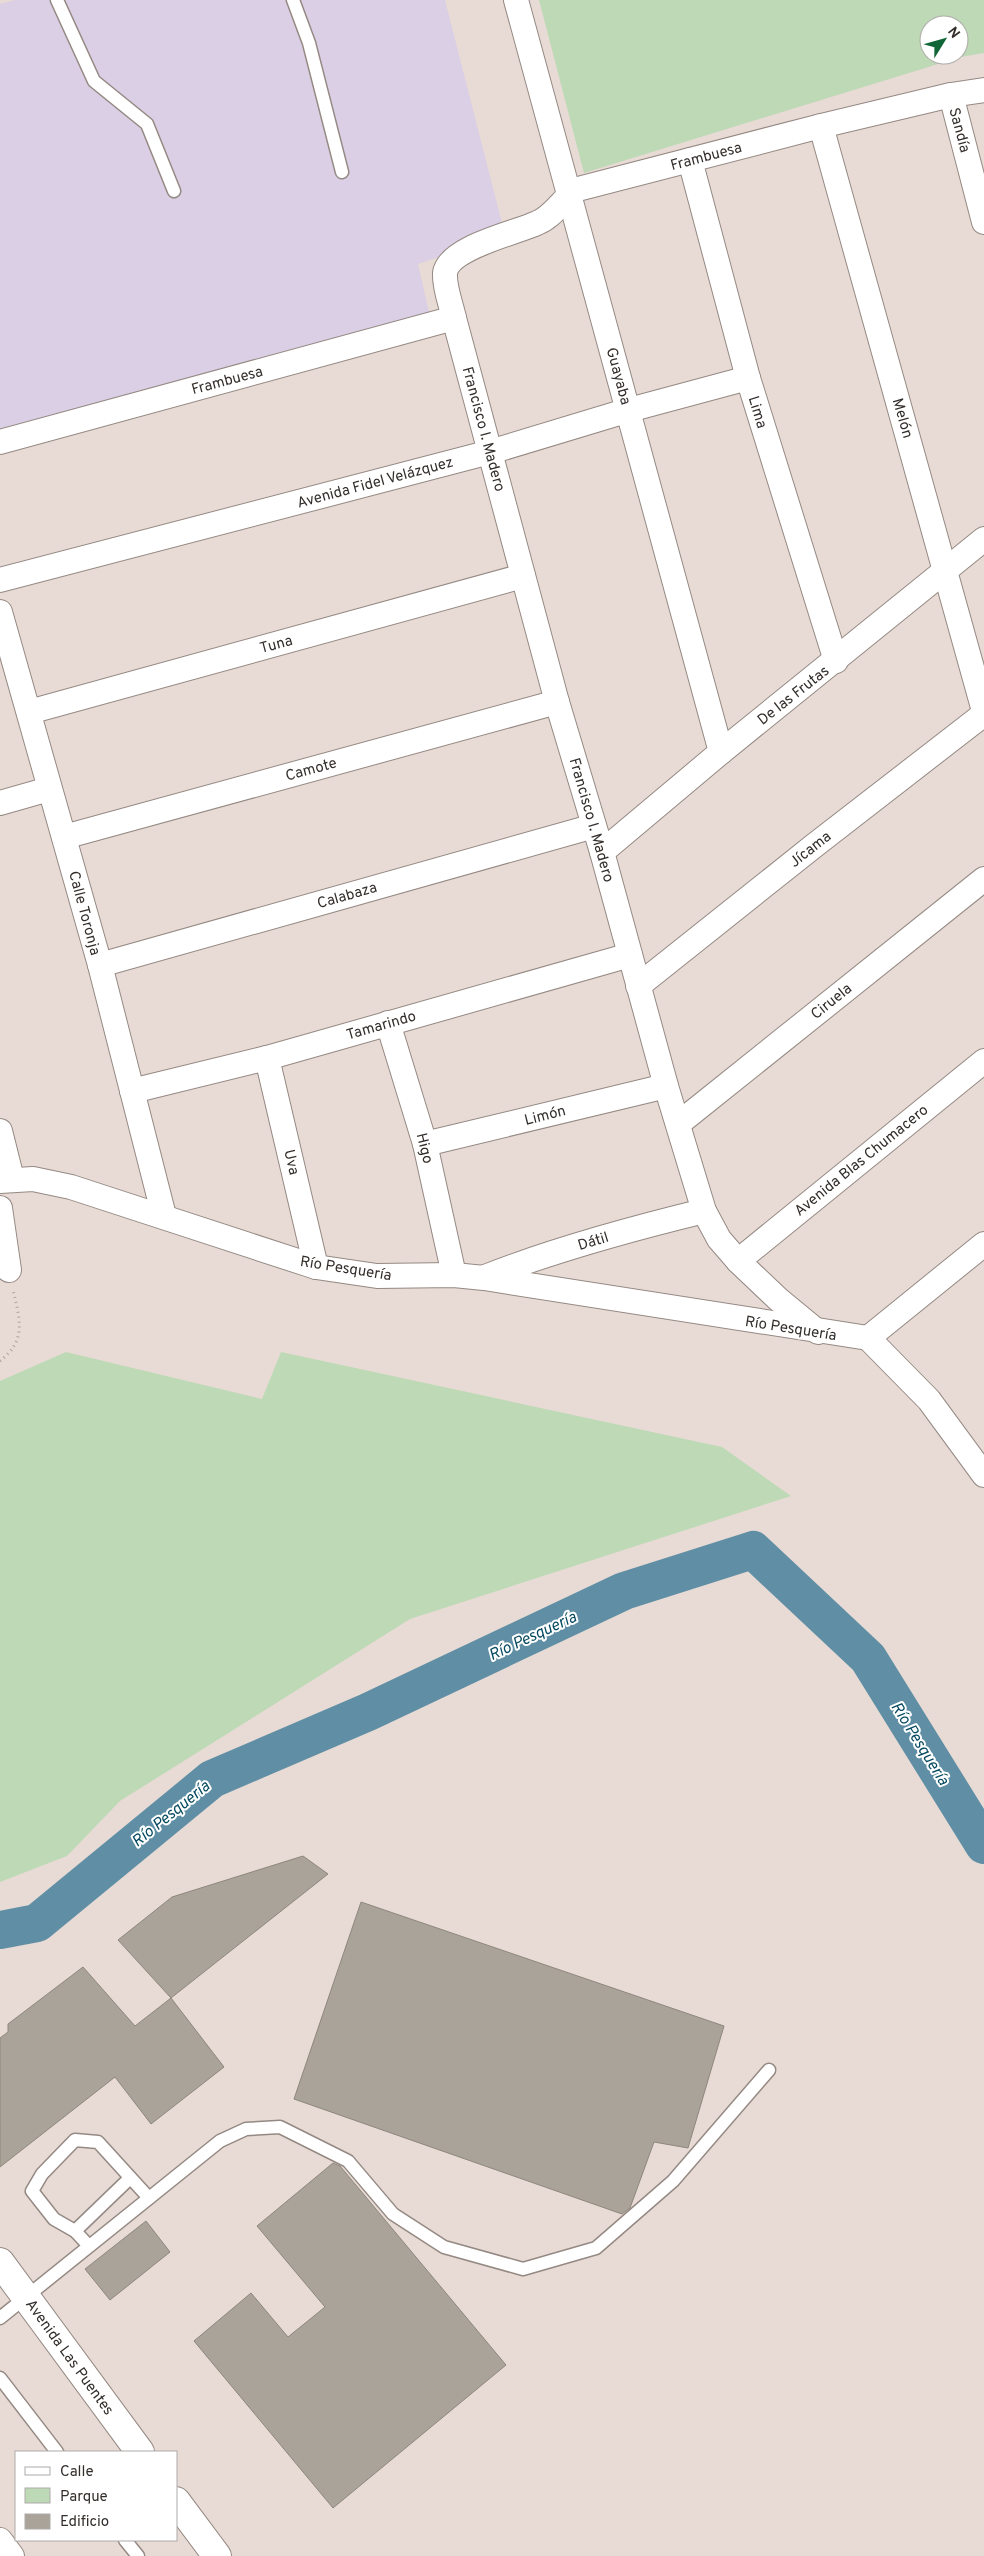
<svg xmlns="http://www.w3.org/2000/svg" width="984" height="2556" font-family="Overpass,sans-serif">
  <style>
    .industrial { fill: #dacfe4 }
    .green { fill: #bed9b5; fill-rule: evenodd }
    .lines { fill: none; stroke-linecap: round; stroke-linejoin: round }
    .river { stroke: #608fa5; stroke-width: 38 }
    .building { fill: #aaa399; stroke: #8d877d }
    .service-casing { stroke: #958983; stroke-width: 15 }
    .minor-casing { stroke: #958983; stroke-width: 26 }
    .tertiary-casing { stroke: #958983; stroke-width: 30 }
    .path { stroke: #ada39e; stroke-width: 3; stroke-dasharray: 1 4; stroke-linecap: butt }
    .service { stroke: #fff; stroke-width: 12 }
    .minor { stroke: #fff; stroke-width: 24 }
    .tertiary { stroke: #fff; stroke-width: 28 }
    .labels { text-anchor: middle; stroke-width: 4; stroke-linejoin: round; paint-order: stroke }
    .street-label { font-size: 15px; fill: #332e2b; stroke: #fff }
    .water-label { font-size: 16px; font-style: italic; fill: #064a61; stroke: #fff }
  </style>
  <rect width="100%" height="100%" fill="#e8dbd5"/>
  <!-- industrial -->
  <polygon class="industrial" points="15,0 445,0 505,235 418,264 429,312 0,433 0,4"/>
  <!-- green -->
  <g class="green">
    <path d="M 539,0 L 984,0 L 984,53 L 961,57 L 584,173 ZM 929,25 L 959,25 L 959,55 L 929,55 Z"/>
    <polygon points="66,1352 262,1399 281,1352 722,1447 791,1496 410,1619 120,1801 67,1856 0,1882 0,1381"/>
  </g>
  <g class="lines">
    <!-- river -->
    <polyline class="river" points="0,1930 37,1923 212,1779 368,1712 624,1591 753,1550 868,1658 984,1845"/>
  </g>
  <!-- building -->
  <g class="building">
    <polygon points="303,1856 328,1874 171,1998 118,1940 172,1897"/>
    <polygon points="361,1902 724,2026 688,2148 654,2142 630,2208 622,2214 294,2099"/>
    <polygon points="83,1967 135,2026 171,1998 224,2067 151,2124 115,2077 0,2167 0,2038 8,2032 8,2024"/>
    <polygon points="333,2163 340,2166 506,2365 333,2508 194,2341 251,2293 288,2337 325,2307 257,2226"/>
    <polygon points="146,2221 170,2252 110,2300 85,2269"/>
  </g>
  <g class="lines">
    <!-- service casing -->
    <g class="service-casing">
      <g id="service">
        <polyline points="57,0 94,81 147,124 174,191"/>
        <polyline points="293,0 309,43 342,172"/>
        <polyline points="75,2231 130,2178"/>
        <polyline points="89,2246 75,2231 54,2219 32,2191 42,2174 75,2140 98,2142 149,2198"/>
        <polyline points="0,2318 220,2141 246,2129 280,2127 348,2161 393,2214 444,2247 523,2269 596,2248 673,2181 769,2070"/>
        <polyline points="0,2378 57,2452"/>
        <polyline points="125,2540 138,2556"/>
      </g>
    </g>
    <!-- minor casing -->
    <g class="minor-casing">
      <g id="minor">
        <polyline points="516,0 721,752"/>
        <polyline points="951,95 984,222"/>
        <polyline points="821,126 984,711"/>
        <polyline points="690,160 748,378 836,661"/>
        <polyline points="0,442 454,318"/>
        <polyline points="0,580 490,452 629,410 748,378"/>
        <polyline points="0,612 100,965 164,1216"/>
        <polyline points="29,712 523,576"/>
        <polyline points="0,803 49,789"/>
        <polyline points="64,837 557,702"/>
        <polyline points="602,852 721,752 984,539"/>
        <polyline points="100,965 594,826"/>
        <polyline points="638,986 815,845 984,714"/>
        <polyline points="388,1023 425,1144 454,1275"/>
        <polyline points="267,1058 316,1267"/>
        <polyline points="132,1091 267,1058 630,955"/>
        <polyline points="678,1124 984,879"/>
        <polyline points="0,1131 12,1179"/>
        <polyline points="425,1144 666,1086"/>
        <polyline points="0,1181 33,1179 71,1187 316,1267 377,1276 454,1275 484,1278 868,1338"/>
        <polyline points="0,1208 9,1270"/>
        <polyline points="738,1261 984,1061"/>
        <path d="M 485,1277 C 556,1249 630,1229 704,1211"/>
        <path d="M 818,1332 L 778,1299 L 738,1261 L 719,1239 L 704,1211 L 666,1086 L 602,852 L 557,702 L 454,318 C 451,304 444,287 445,273 C 449,247 516,233 537,223 C 555,216 562,198 578,189 L 821,126 L 951,95 L 984,90"/>
        <polyline points="868,1338 929,1400 984,1475"/>
        <polyline points="868,1338 984,1244"/>
        <polyline points="0,2540 12,2556"/>
      </g>
    </g>
    <!-- tertiary casing -->
    <g class="tertiary-casing">
      <g id="tertiary">
        <polyline points="0,2262 140,2452"/>
        <polyline points="176,2501 217,2556"/>
      </g>
    </g>
    <!-- path -->
    <path class="path" d="M 0,1361 C 27,1340 20,1320 13,1290"/>
    <!-- service -->
    <use href="#service" class="service"/>
    <!-- minor -->
    <use href="#minor" class="minor"/>
    <!-- tertiary -->
    <use href="#tertiary" class="tertiary"/>
  </g>
  <g class="labels">
    <!-- street labels -->
    <g class="street-label">
      <text transform="translate(960 130) rotate(75)" y="5">Sandía</text>
      <text transform="translate(706 156) rotate(-15)" y="5">Frambuesa</text>
      <text transform="translate(619 376) rotate(75)" y="5">Guayaba</text>
      <text transform="translate(227 380) rotate(-15)" y="5">Frambuesa</text>
      <text transform="translate(758 412) rotate(73)" y="5">Lima</text>
      <text transform="translate(903 418) rotate(74)" y="5">Melón</text>
      <text transform="translate(484 429) rotate(75)" y="5">Francisco I. Madero</text>
      <text transform="translate(375 482) rotate(-15)" y="5">Avenida Fidel Velázquez</text>
      <text transform="translate(276 644) rotate(-15)" y="5">Tuna</text>
      <text transform="translate(793 695) rotate(-38)" y="5">De las Frutas</text>
      <text transform="translate(311 769) rotate(-15)" y="5">Camote</text>
      <text transform="translate(592 820) rotate(74)" y="5">Francisco I. Madero</text>
      <text transform="translate(810 849) rotate(-38)" y="5">Jícama</text>
      <text transform="translate(347 895) rotate(-16)" y="5">Calabaza</text>
      <text transform="translate(85 913) rotate(75)" y="5">Calle Toronja</text>
      <text transform="translate(831 1001) rotate(-39)" y="5">Ciruela</text>
      <text transform="translate(381 1025) rotate(-16)" y="5">Tamarindo</text>
      <text transform="translate(545 1115) rotate(-14)" y="5">Limón</text>
      <text transform="translate(425 1148) rotate(76)" y="5">Higo</text>
      <text transform="translate(861 1160) rotate(-39)" y="5">Avenida Blas Chumacero</text>
      <text transform="translate(292 1162) rotate(77)" y="5">Uva</text>
      <text transform="translate(593 1241) rotate(-17)" y="5">Dátil</text>
      <text transform="translate(346 1268) rotate(9)" y="5">Río Pesquería</text>
      <text transform="translate(791 1328) rotate(9)" y="5">Río Pesquería</text>
      <text transform="translate(70 2357) rotate(54)" y="5">Avenida Las Puentes</text>
    </g>
    <!-- water labels -->
    <g class="water-label">
      <text transform="translate(532 1635) rotate(-25)" y="6">Río Pesquería</text>
      <text transform="translate(921 1743) rotate(58)" y="6">Río Pesquería</text>
      <text transform="translate(170 1813) rotate(-39)" y="6">Río Pesquería</text>
    </g>
  </g>
  <!-- legend -->
  <rect x="15" y="2451" width="162" height="90" fill="#ffffff" stroke="#adabaa"/>
  <rect x="25" y="2467" width="25" height="8" fill="#ffffff" stroke="#adabaa"/>
  <text x="60" y="2476" font-size="15" fill="#332e2b">Calle</text>
  <rect x="25" y="2488" width="25" height="15" fill="#bed9b5" stroke="#adabaa"/>
  <text x="60" y="2501" font-size="15" fill="#332e2b">Parque</text>
  <rect x="25" y="2514" width="25" height="15" fill="#aaa399" stroke="#adabaa"/>
  <text x="60" y="2526" font-size="15" fill="#332e2b">Edificio</text>
  <!-- north arrow -->
  <g transform="translate(944 40) rotate(53)"><circle r="24" fill="#ffffff" stroke="#adabaa"/>
  <path d="M0-4L9 19L0 12L-9 19Z" fill="#116637"/>
  <text y="-8" font-size="14" font-weight="bold" text-anchor="middle" fill="#332e2b">N</text>
  </g>
</svg>
